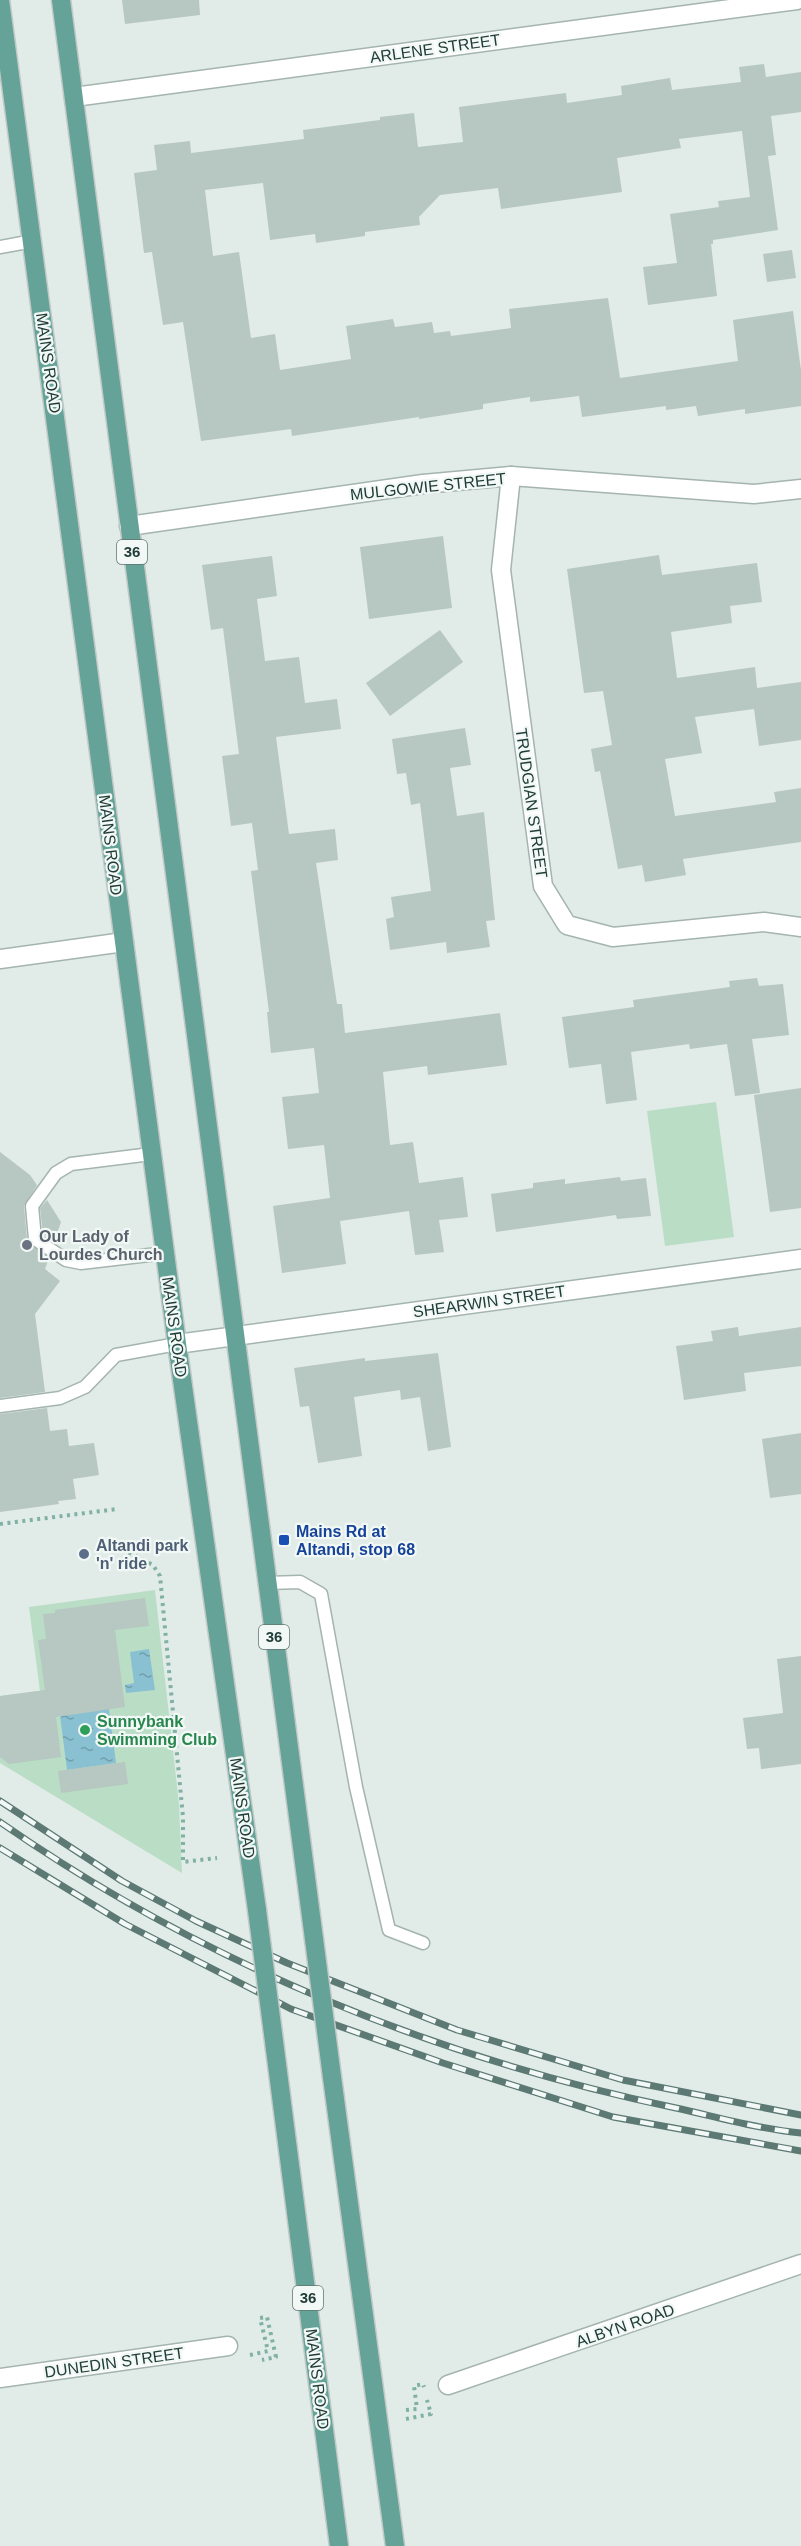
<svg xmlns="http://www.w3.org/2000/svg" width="801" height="2546" font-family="Arial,sans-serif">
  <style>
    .garden { fill: #baddc6 }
    .water { fill: url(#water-ripples) }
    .building { fill: #b7c7c1 }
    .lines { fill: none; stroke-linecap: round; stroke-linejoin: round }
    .service-casing { stroke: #a4b4af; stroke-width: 15 }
    .minor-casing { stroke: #a4b4af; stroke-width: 21 }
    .primary-casing { stroke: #c1c9c7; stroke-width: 21 }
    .path { stroke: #81b0a4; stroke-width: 4; stroke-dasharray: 3 4.5; stroke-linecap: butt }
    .service { stroke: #fff; stroke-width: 12 }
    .minor { stroke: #fff; stroke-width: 18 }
    .primary { stroke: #65a297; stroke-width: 18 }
    .rail-casing { stroke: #5c7973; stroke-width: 7 }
    .rail { stroke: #f2f8f6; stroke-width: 4.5; stroke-dasharray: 14; stroke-linecap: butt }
    .primary-bridge-casing { stroke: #c1c9c7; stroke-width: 21; stroke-linecap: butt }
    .primary-bridge { stroke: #65a297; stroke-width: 18 }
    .worship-dot { fill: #6b7280; stroke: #f2f8f6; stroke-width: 2 }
    .transit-dot { fill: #1a4fb4; stroke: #f2f8f6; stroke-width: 2 }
    .service-dot { fill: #5c6f8a; stroke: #f2f8f6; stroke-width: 2 }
    .leisure-dot { fill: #2e9e5b; stroke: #f2f8f6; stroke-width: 2 }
    .labels { text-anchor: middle; stroke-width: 4.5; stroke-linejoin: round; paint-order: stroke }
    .shield { fill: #f2f8f6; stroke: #607570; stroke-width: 1.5 }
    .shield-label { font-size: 15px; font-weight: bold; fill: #213d37 }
    .street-label { font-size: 16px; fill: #213d37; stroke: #f2f8f6 }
    .worship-label { font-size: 16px; font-weight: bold; fill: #5b616d; stroke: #f2f8f6; text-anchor: start }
    .transit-label { font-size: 16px; font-weight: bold; fill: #164399; stroke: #f2f8f6; text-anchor: start }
    .service-label { font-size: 16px; font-weight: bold; fill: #4e5e75; stroke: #f2f8f6; text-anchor: start }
    .leisure-label { font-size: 16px; font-weight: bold; fill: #27864d; stroke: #f2f8f6; text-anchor: start }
  </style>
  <defs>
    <pattern id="water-ripples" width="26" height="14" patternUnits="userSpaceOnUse" patternTransform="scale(1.5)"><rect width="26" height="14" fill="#89c1d2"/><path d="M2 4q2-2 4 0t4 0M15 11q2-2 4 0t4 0" fill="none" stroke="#709eab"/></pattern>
  </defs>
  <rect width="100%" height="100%" fill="#e1ece8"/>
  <!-- garden -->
  <g class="garden">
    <polygon points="716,1102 734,1237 665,1246 647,1111"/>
    <polygon points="155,1590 179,1804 182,1873 0,1763 0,1696 40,1691 29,1607"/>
  </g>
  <!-- water -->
  <g class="water">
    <polygon points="149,1649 155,1690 126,1693 125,1685 134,1683 130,1652"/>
    <polygon points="102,1655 116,1763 67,1770 53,1661"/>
  </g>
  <!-- building -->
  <g class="building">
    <polygon points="122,0 199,0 200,15 125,24"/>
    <polygon points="764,64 766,77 801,72 801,112 771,116 776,155 768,156 778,230 713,240 713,244 711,244 717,296 648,305 643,267 677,263 670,214 719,207 718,201 750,197 742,131 679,139 681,148 617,158 622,192 501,209 498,188 440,195 419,217 420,225 365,232 365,236 316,243 315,234 270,240 263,183 205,190 213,256 239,252 251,338 275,334 280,370 351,359 346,326 393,319 395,327 432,322 434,333 450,331 451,336 511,328 509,309 608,298 620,378 738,361 733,320 793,311 801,370 801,406 745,414 745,409 698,416 696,406 666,410 666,406 582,417 579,396 530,402 530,397 483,404 483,409 419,419 419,417 292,436 291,429 201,441 183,322 163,325 152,252 144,253 134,173 157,170 154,145 190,141 191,153 304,139 303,130 380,120 380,117 414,113 418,147 463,142 459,107 566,93 567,103 622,95 621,86 670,78 672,90 741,82 739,67"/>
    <polygon points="792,250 796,278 767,282 763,254"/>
    <polygon points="443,536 452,608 369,619 360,547"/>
    <polygon points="659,555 662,575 757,563 762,602 730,606 732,623 671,632 677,678 755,667 757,688 801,682 801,740 759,746 754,709 695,717 702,753 665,759 675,816 776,802 774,792 801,788 801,842 683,859 686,875 645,882 642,865 618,869 600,771 595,772 591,749 612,745 603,691 584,693 567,569"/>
    <polygon points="272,556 277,596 257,599 265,661 299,657 305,703 337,699 341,729 276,737 289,834 335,829 338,860 316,863 337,1004 342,1004 345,1033 500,1013 507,1065 428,1075 427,1066 383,1072 390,1145 413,1142 419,1183 463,1177 468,1217 439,1220 444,1252 415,1255 409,1211 340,1221 346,1264 282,1273 273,1206 330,1198 324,1145 288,1149 282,1097 319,1093 314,1048 271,1053 267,1012 269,1012 251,871 258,870 252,823 231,826 222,756 239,754 223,628 211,630 202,565"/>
    <polygon points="440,630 463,662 390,716 366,683"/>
    <polygon points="465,728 471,765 450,768 457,816 484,812 495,920 486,921 490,947 447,953 446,942 390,950 386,919 394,917 391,897 431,891 420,803 411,805 406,773 397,774 392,739"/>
    <polygon points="757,978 759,986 783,984 789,1035 752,1039 760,1093 735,1096 727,1044 690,1049 689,1044 631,1052 637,1100 606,1104 601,1064 569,1068 562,1017 634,1007 633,1000 730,987 729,981"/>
    <polygon points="801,1088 801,1208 770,1212 754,1095"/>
    <polygon points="0,1152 30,1175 37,1185 24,1206 27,1240 49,1258 45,1269 60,1281 35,1314 45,1392 0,1398"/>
    <polygon points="620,1177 621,1181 646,1178 651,1216 617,1219 616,1215 496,1232 491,1194 533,1188 533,1183 565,1179 565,1184"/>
    <polygon points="47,1200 61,1222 54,1242 43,1234 40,1208"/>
    <polygon points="738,1327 739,1336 801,1327 801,1366 744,1373 746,1391 684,1400 676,1346 713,1341 711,1331"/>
    <polygon points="438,1353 451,1447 428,1451 420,1397 401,1400 400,1390 354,1397 362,1456 318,1463 309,1406 300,1407 294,1368 365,1358 365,1361"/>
    <polygon points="47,1408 50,1431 67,1429 69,1446 94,1443 99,1475 73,1479 76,1499 58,1501 59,1504 0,1512 0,1414"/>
    <polygon points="801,1433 801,1494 770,1498 762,1439"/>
    <polygon points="145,1598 149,1626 115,1630 125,1707 56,1717 61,1757 9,1764 0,1757 0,1696 45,1690 38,1640 46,1639 43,1614 55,1613 55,1610"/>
    <polygon points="801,1656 801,1764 761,1769 759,1748 747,1749 743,1718 783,1713 777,1659"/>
    <polygon points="125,1762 128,1784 61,1793 58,1771"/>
  </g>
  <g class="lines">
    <!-- service casing -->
    <g class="service-casing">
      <g id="service">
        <polyline points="0,247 33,241"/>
        <polyline points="151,1154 71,1164 56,1173 32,1206 35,1239 66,1260 81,1263 166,1253"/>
        <polyline points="0,1406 60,1398 85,1387 116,1355 177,1344"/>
        <polyline points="267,1583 300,1582 321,1594 356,1787 389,1930 423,1943"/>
      </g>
    </g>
    <!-- minor casing -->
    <g class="minor-casing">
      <g id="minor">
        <polyline points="74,97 797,0"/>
        <polyline points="511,476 501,570 543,886 567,925 613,937 764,922 801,927"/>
        <polyline points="129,526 423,484 511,476 754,494 801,489"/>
        <polyline points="0,959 124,942"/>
        <polyline points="177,1344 801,1259"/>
        <polyline points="0,2378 228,2346"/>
        <polyline points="448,2385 801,2264"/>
      </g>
    </g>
    <!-- primary casing -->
    <g class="primary-casing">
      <g id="primary">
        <polyline points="0,0 177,1344 257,1910"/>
        <polyline points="61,0 314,1939"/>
        <polyline points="275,2049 339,2546"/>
        <polyline points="332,2077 395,2546"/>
      </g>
    </g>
    <!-- path -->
    <g class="path">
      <polyline points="0,1524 117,1509"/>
      <polyline points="122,1549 153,1565 160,1576 183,1817 183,1862 217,1858"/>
      <polyline points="250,2355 268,2351 260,2318 267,2317 276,2357 262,2360"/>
      <polyline points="406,2410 417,2409 414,2386 423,2384 424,2387"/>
      <polyline points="406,2419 431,2414 427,2400"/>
    </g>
    <!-- service -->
    <use href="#service" class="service"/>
    <!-- minor -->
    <use href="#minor" class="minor"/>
    <!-- primary -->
    <use href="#primary" class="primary"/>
    <!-- rail casing -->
    <g class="rail-casing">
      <g id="rail">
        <polyline points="0,1801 122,1881 196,1921 287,1963 457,2030 623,2080 801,2115"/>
        <path d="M 0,1822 C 203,1963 435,2058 676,2108 C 717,2117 759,2129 801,2133"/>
        <polyline points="0,1848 125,1924 291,2009 443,2063 613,2117 801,2151"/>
      </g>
    </g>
    <!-- rail -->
    <use href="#rail" class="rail"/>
    <!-- primary-bridge casing -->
    <g class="primary-bridge-casing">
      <g id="primary-bridge">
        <polyline points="257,1910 275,2049"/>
        <polyline points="314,1939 332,2077"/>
      </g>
    </g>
    <!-- primary-bridge -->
    <use href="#primary-bridge" class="primary-bridge"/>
  </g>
  <!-- markers -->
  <circle class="worship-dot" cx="27" cy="1245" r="6"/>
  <rect class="transit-dot" x="278" y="1534" width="12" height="12" rx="3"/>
  <circle class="service-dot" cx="84" cy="1554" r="6"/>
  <circle class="leisure-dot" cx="85" cy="1730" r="6"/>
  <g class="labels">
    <!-- shield labels -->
    <g class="shield">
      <rect x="117" y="540" width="30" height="24" rx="4.5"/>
      <rect x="259" y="1625" width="30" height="24" rx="4.5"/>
      <rect x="293" y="2286" width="30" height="24" rx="4.5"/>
    </g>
    <g class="shield-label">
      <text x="132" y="557">36</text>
      <text x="274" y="1642">36</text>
      <text x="308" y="2303">36</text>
    </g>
    <!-- street labels -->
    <g class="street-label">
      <text transform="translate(435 48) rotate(-8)" y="6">ARLENE STREET</text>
      <text transform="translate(49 363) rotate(82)" y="6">MAINS ROAD</text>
      <text transform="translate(428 486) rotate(-6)" y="6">MULGOWIE STREET</text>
      <text transform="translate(532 803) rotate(82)" y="6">TRUDGIAN STREET</text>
      <text transform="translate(111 845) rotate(83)" y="6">MAINS ROAD</text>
      <text transform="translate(489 1301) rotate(-8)" y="6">SHEARWIN STREET</text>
      <text transform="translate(175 1327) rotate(82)" y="6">MAINS ROAD</text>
      <text transform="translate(243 1808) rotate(82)" y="6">MAINS ROAD</text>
      <text transform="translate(625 2325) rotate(-19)" y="6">ALBYN ROAD</text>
      <text transform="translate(114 2362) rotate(-8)" y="6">DUNEDIN STREET</text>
      <text transform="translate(318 2379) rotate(83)" y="6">MAINS ROAD</text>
    </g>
    <!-- worship labels -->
    <g class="worship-label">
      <text x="39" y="1242">Our Lady of<tspan x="39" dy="18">Lourdes Church</tspan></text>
    </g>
    <!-- transit labels -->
    <g class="transit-label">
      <text x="296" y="1537">Mains Rd at<tspan x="296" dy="18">Altandi, stop 68</tspan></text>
    </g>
    <!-- service labels -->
    <g class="service-label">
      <text x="96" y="1551">Altandi park<tspan x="96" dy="18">'n' ride</tspan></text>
    </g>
    <!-- leisure labels -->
    <g class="leisure-label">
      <text x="97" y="1727">Sunnybank<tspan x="97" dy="18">Swimming Club</tspan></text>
    </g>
  </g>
</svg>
